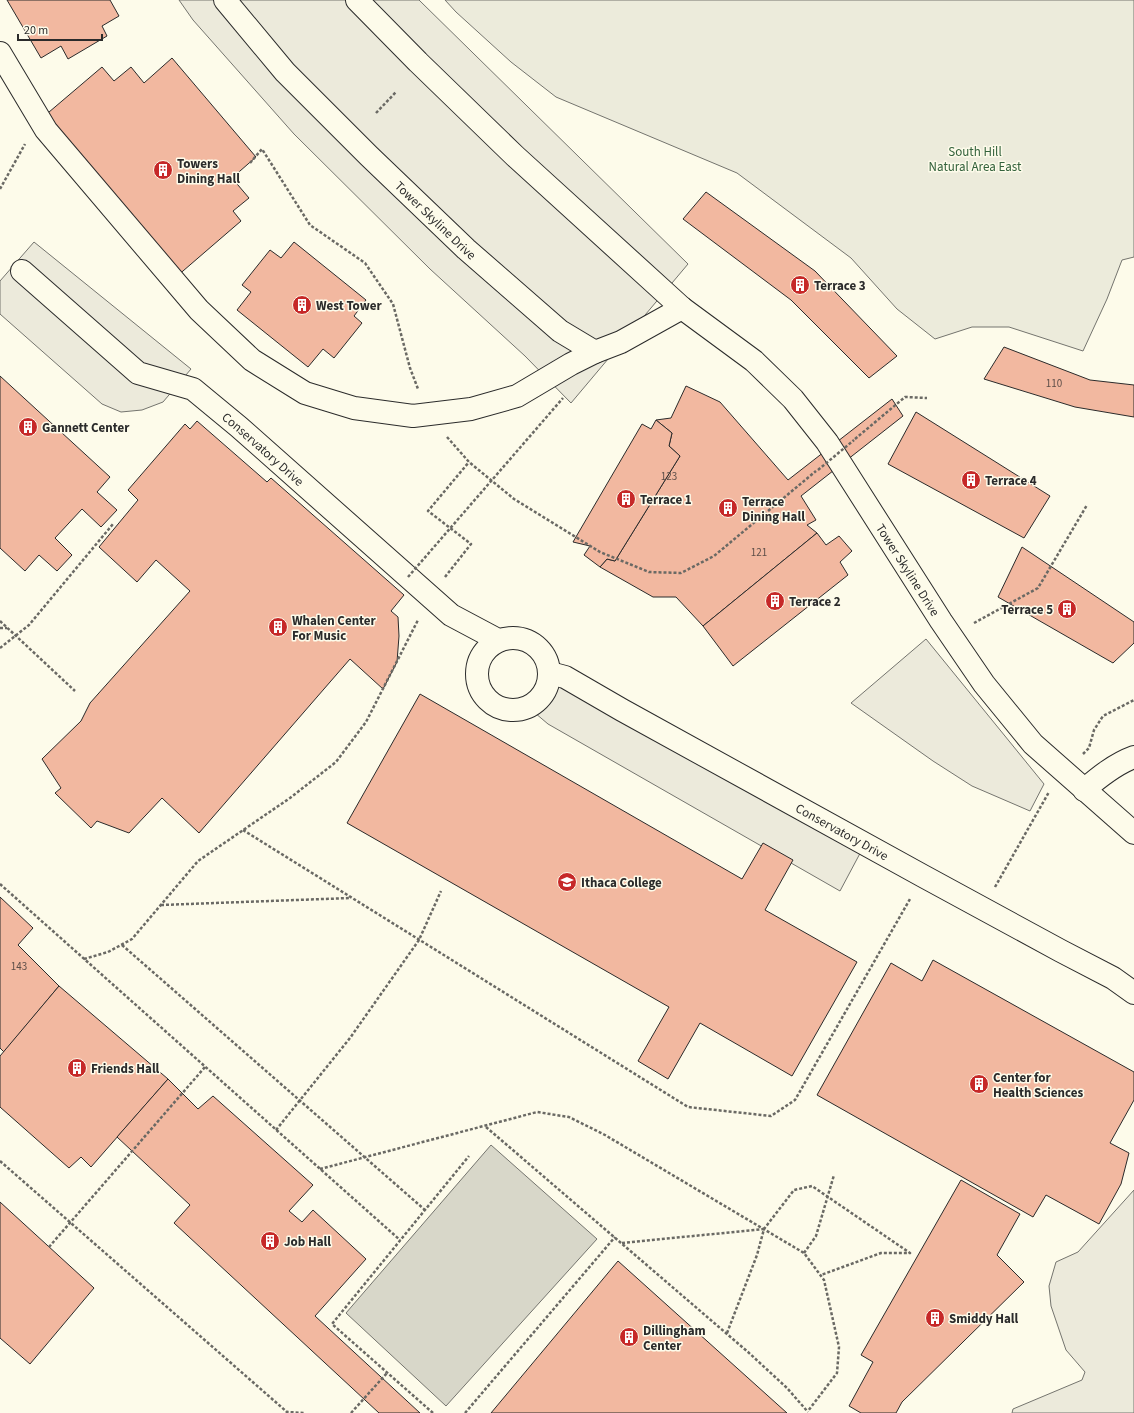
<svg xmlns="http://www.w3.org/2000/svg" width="1134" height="1413" font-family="'Source Sans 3',sans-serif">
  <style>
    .green { fill: #ecebdb; stroke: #74746e }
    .parking { fill: #eceadb; stroke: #74746e }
    .water { fill: #d8d7c9; stroke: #74746e }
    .building { fill: #f2b8a0; stroke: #2b2b2b }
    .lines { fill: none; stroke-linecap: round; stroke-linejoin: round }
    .minor-casing { stroke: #2b2b2b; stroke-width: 24 }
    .path { stroke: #6a6964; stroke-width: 2.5; stroke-dasharray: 3 2; stroke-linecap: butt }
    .minor { stroke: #fdfbea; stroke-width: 22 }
    .path-bridge { stroke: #6a6964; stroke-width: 2.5; stroke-dasharray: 3 2; stroke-linecap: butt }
    .labels { text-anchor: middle; stroke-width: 3; stroke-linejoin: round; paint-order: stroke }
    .number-label { font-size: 11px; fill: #5d4e48 }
    .park-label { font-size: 13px; fill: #34623c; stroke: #fdfbea }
    .poi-label { font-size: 13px; font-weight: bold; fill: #2b2b2b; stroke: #fdfbea; text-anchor: start }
    .street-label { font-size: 13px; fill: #2b2b2b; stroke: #fdfbea }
  </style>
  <rect width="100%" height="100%" fill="#fdfbea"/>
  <!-- green -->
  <polygon class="green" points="445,0 1134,0 1134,257 1122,260 1107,299 1083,351 1009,327 972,327 935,339 897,309 851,258 737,173 556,97 511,62 456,12"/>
  <!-- parking -->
  <g class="parking">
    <polygon points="179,0 419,0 688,264 571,403 525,356 430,269 294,134 193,20"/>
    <polygon points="34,242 191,369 163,402 142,410 121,412 102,404 0,314 0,281"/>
    <polygon points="926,639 1044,784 1030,811 972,786 933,761 851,703"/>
    <polygon points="550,673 865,844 840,891 548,724 528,707 540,699 547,687"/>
    <polygon points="1134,1190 1134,1413 1012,1413 1013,1409 1082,1380 1085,1372 1066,1350 1051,1306 1049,1286 1056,1262 1078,1252"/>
  </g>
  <!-- water -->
  <polygon class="water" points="491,1145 597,1239 446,1406 346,1313"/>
  <!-- building -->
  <g class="building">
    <polygon points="7,0 110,0 119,16 102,26 107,36 68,59 61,46 41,58"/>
    <polygon points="172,58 256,157 232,178 249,198 233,211 241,221 176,277 42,118 102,67 114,81 131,67 144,83"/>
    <polygon points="706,192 815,271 897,356 869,378 791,300 683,219"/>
    <polygon points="294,242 366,300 354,316 362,323 334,358 323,349 308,367 237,310 251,292 242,285 270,250 281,258"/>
    <polygon points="1004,347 1090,380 1134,385 1134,417 1075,407 984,379"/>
    <polygon points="0,376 110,477 97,492 117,510 101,527 82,509 55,538 72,555 57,571 39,555 25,571 0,548"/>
    <polygon points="686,386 720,402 788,480 892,399 903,416 801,496 816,520 807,525 817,533 703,626 676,597 653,597 600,567 607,559 615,561 680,456 669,446 672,433 656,420 671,418"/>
    <polygon points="916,412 1050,496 1024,538 888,464"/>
    <polygon points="656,420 672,433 669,446 680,456 615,561 607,559 600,567 584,555 590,546 573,542 642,424 651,429"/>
    <polygon points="197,421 267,482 271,478 404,595 391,611 398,617 399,636 397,662 383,689 350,659 199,833 162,798 129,833 97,821 91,828 55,793 61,788 42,759 81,721 90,703 190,591 156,560 137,582 99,547 138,500 128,490 185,424 190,429"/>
    <polygon points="817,533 826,545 839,536 852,551 840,562 848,575 733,666 703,626"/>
    <polygon points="1022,547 1134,622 1134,643 1113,663 998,597"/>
    <polygon points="420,694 742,879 763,843 793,860 765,910 857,962 792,1076 700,1023 668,1079 638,1061 669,1007 347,823"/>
    <polygon points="0,897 33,928 18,945 59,986 4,1052 0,1048"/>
    <polygon points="933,960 1134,1072 1134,1100 1110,1143 1129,1153 1121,1184 1099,1224 1046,1195 1033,1217 817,1095 891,963 922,981"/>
    <polygon points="59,986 168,1079 91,1167 81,1157 69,1168 0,1107 0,1056"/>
    <polygon points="168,1079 198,1109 213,1096 313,1185 289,1211 302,1222 313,1210 366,1259 315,1316 420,1413 379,1413 174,1223 190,1205 117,1137"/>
    <polygon points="961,1180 1020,1214 997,1255 1024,1282 902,1402 896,1413 861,1413 849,1406 873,1362 861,1355"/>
    <polygon points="0,1202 94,1288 30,1364 0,1338"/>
    <polygon points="618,1261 787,1413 491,1413"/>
  </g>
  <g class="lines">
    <!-- minor casing -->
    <g class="minor-casing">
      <g id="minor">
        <path id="s1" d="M 225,0 L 285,72 L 369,156 L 466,249 L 560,331 L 595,352 L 621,342 L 682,308"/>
        <path id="s2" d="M 357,0 L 418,62 L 515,156 L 682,308 L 754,361 L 793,399 L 827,442 L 941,621 L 984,684 L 1033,744 L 1134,833"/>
        <polyline points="0,53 46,130 199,310 252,360 305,393 354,408 413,416 471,409 517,396 571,364 595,352"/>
        <path id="s3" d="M 22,271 L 138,373 L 193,389 L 239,427 L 451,615 L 498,640"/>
        <circle cx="513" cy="674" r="36"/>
        <path id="s4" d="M 550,673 L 565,677 L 622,710 L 923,876 L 1061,951 L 1113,978 L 1134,993"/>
        <path d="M 1084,790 C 1099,777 1115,764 1134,757"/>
      </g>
    </g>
    <!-- path -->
    <g class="path">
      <polyline points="376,113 396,92"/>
      <polyline points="250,163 262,149 310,225 365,263 393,304 410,368 418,389"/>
      <polyline points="0,189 25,144"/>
      <polyline points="447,437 469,462 514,499 600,552 649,572 681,573 714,556 816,471"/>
      <polyline points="855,439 905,397 927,398"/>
      <polyline points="445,577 471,544 428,511 469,462"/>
      <polyline points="0,621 75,691"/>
      <polyline points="974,623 1038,588 1087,505"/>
      <polyline points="0,628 7,628"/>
      <polyline points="0,648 29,625 113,524"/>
      <polyline points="1083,754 1089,748 1094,730 1103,716 1134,700"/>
      <polyline points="243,830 688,1107 771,1116 795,1100 910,899"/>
      <polyline points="0,884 400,1240"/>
      <polyline points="995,887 1049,792"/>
      <polyline points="161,905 351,898"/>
      <polyline points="122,945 425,1210"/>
      <polyline points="84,959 108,952 132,939 198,861 290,798 336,762 366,722 418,620"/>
      <polyline points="486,1127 748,1352 787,1388 808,1412"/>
      <polyline points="276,1130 350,1038 419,940 441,891"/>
      <polyline points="0,1161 287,1412"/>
      <polyline points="320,1169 537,1112 569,1117 605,1135 804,1253 824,1280 839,1347 837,1373 808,1411"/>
      <polyline points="622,1243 764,1229"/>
      <polyline points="49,1247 205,1067"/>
      <polyline points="804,1253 816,1236 834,1175"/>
      <polyline points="727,1333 757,1255 764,1229 794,1190 812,1186 910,1253 881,1253 821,1275"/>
      <polyline points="288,1413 287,1412 305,1413"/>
      <polyline points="351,1413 387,1373"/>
      <polyline points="433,1413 332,1324 469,1156"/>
      <polyline points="465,1413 615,1237"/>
    </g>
    <!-- minor -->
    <use href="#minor" class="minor"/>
    <!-- path-bridge -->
    <g class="path-bridge">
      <polyline points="818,470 854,440"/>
      <polyline points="408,577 563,398"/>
    </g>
  </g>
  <!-- icons -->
  <defs>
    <g id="building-disc" transform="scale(1)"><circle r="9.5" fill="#c62828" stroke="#fdfbea"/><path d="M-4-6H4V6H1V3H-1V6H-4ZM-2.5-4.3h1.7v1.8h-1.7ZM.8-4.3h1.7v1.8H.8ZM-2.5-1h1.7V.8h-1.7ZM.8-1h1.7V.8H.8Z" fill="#fff"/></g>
    <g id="university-disc" transform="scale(1)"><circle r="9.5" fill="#c62828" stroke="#fdfbea"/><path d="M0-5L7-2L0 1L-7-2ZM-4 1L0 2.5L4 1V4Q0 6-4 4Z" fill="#fff"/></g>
  </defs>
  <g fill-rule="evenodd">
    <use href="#building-disc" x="163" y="170"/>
    <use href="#building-disc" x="800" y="285"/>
    <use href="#building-disc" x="302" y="305"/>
    <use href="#building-disc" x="28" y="427"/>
    <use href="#building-disc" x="971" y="480"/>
    <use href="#building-disc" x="626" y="499"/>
    <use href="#building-disc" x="728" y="508"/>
    <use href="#building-disc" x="775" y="601"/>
    <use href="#building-disc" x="1067" y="609"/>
    <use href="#building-disc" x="278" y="627"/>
    <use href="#university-disc" x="567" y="882"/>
    <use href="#building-disc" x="77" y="1068"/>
    <use href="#building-disc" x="979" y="1084"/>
    <use href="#building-disc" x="270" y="1241"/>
    <use href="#building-disc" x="935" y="1318"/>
    <use href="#building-disc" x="629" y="1337"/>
  </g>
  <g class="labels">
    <!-- number labels -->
    <g class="number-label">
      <text x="1054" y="387">110</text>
      <text x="669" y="480">123</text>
      <text x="759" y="556">121</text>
      <text x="19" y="970">143</text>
    </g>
    <!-- park labels -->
    <g class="park-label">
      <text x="975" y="156">South Hill<tspan x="975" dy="15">Natural Area East</tspan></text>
    </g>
    <!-- poi labels -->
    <g class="poi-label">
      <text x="177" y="168">Towers<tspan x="177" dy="15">Dining Hall</tspan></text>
      <text x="814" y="290">Terrace 3</text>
      <text x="316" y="310">West Tower</text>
      <text x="42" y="432">Gannett Center</text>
      <text x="985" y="485">Terrace 4</text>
      <text x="640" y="504">Terrace 1</text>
      <text x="742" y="506">Terrace<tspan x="742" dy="15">Dining Hall</tspan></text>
      <text x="789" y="606">Terrace 2</text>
      <text x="1053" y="614" text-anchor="end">Terrace 5</text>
      <text x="292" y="625">Whalen Center<tspan x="292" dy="15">For Music</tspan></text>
      <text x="581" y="887">Ithaca College</text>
      <text x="91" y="1073">Friends Hall</text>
      <text x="993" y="1082">Center for<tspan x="993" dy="15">Health Sciences</tspan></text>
      <text x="284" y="1246">Job Hall</text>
      <text x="949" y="1323">Smiddy Hall</text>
      <text x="643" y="1335">Dillingham<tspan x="643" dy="15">Center</tspan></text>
    </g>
    <!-- street labels -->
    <g class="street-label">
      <text dy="5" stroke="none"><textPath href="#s1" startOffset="305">Tower Skyline Drive</textPath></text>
      <text dy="5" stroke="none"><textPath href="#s3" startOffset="304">Conservatory Drive</textPath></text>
      <text dy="5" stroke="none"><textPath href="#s2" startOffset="798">Tower Skyline Drive</textPath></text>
      <text dy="5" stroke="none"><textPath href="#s4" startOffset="333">Conservatory Drive</textPath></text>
    </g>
  </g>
  <!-- scale -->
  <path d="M18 34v6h84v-6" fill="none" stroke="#2b2b2b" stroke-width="2"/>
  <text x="24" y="34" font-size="12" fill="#2b2b2b" stroke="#fdfbea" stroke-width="3" paint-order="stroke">20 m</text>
</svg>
